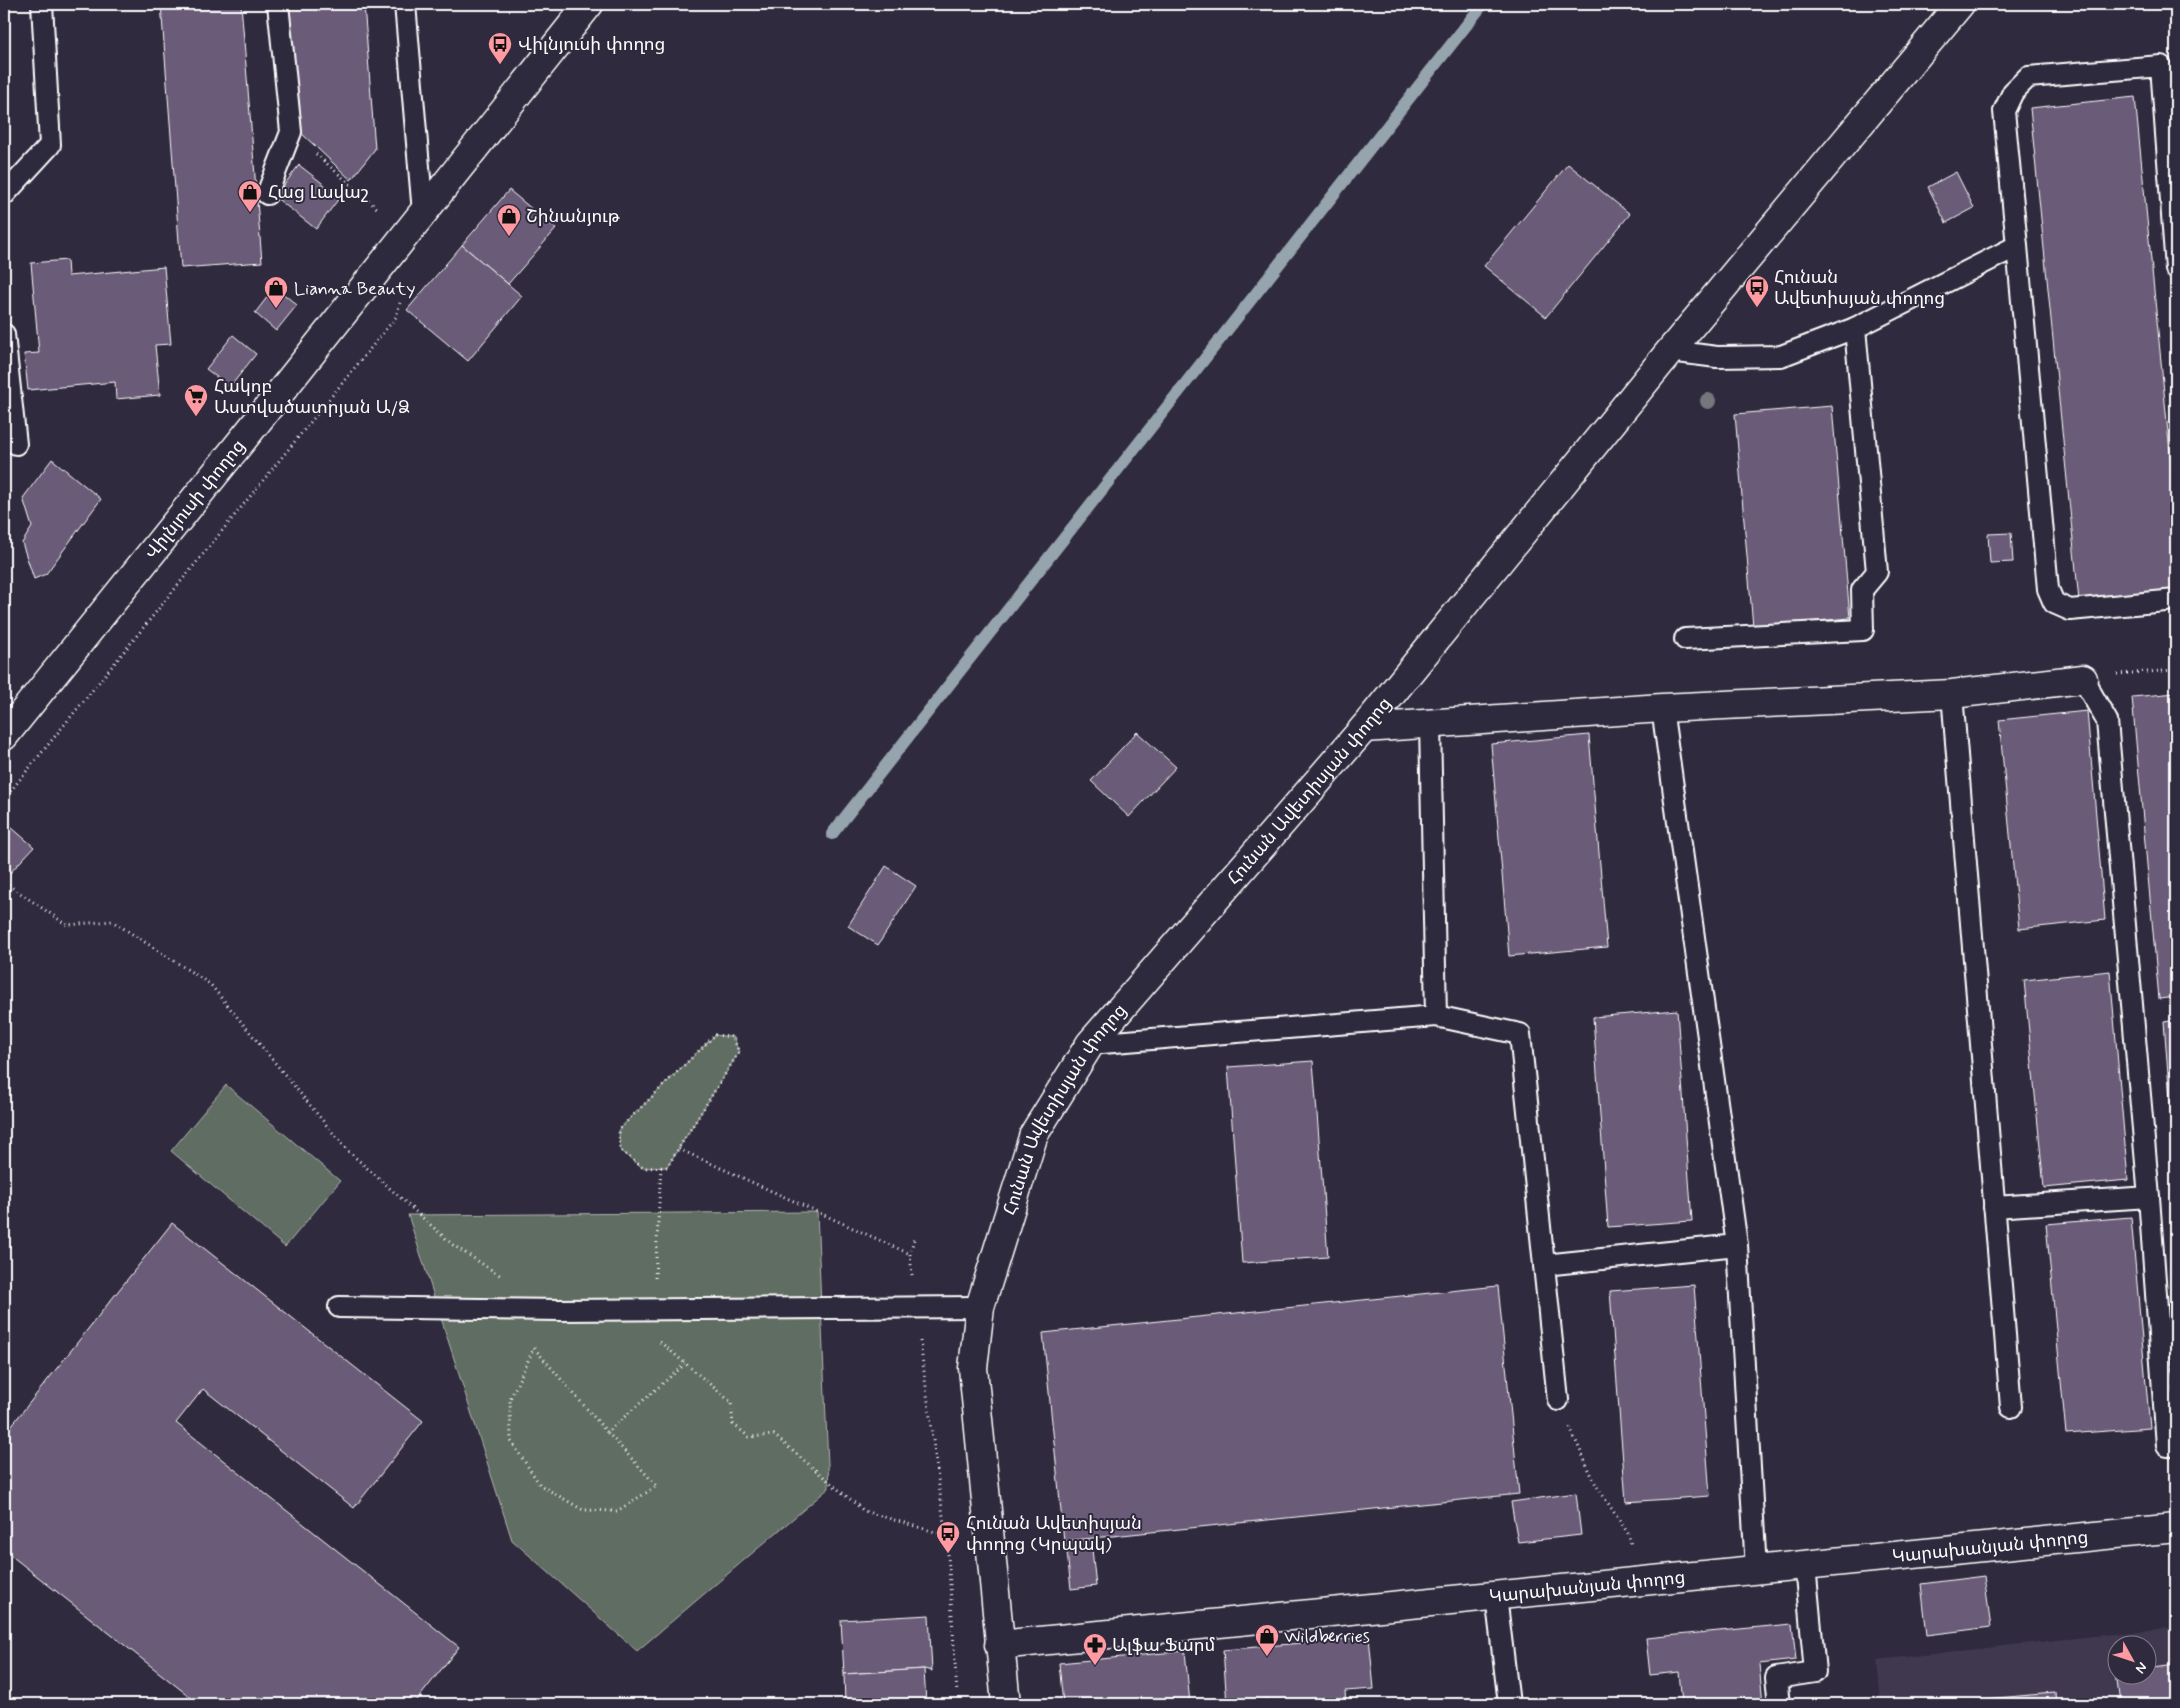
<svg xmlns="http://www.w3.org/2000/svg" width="2180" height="1708" font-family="Mynerve,'Noto Sans Armenian',sans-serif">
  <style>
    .built { fill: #41394f; fill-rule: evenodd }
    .green { fill: #616d62; stroke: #b0b6b0 }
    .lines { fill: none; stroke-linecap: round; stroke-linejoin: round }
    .stream { stroke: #95a4ad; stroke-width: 12 }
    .building { fill: #6a5c78; stroke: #fff }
    .lane-casing { stroke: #fff; stroke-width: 24 }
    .street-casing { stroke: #fff; stroke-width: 31 }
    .secondary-casing { stroke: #fff; stroke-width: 31 }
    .path { stroke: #fff; stroke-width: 3; stroke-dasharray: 1 4; stroke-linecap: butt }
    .lane { stroke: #2f2a3d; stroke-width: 20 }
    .street { stroke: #2f2a3d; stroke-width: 28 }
    .secondary { stroke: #2f2a3d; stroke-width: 28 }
    .tree { fill: #76777c }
    .labels { text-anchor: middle; stroke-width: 4; stroke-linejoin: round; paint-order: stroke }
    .poi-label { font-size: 18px; fill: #fff; stroke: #2f2a3d; text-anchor: start }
    .street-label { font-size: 18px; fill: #fff; stroke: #2f2a3d }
  </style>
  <rect width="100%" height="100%" fill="#2f2a3d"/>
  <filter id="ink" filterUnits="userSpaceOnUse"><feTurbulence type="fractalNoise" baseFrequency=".02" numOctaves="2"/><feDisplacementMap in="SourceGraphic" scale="10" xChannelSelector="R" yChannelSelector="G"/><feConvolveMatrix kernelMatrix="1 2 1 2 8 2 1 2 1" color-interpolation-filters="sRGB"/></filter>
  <g filter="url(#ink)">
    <!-- built -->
    <path class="built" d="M 2176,1627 L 2176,1704 L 1881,1704 L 1877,1660 ZM 2118,1646 L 2148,1646 L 2148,1676 L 2118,1676 Z"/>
    <!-- green -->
    <g class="green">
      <polygon points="715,1035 733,1037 739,1052 667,1167 643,1168 620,1150 619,1129"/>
      <polygon points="226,1085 340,1181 285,1247 171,1151"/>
      <polygon points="817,1212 829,1488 637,1651 512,1540 408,1215"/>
    </g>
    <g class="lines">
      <!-- stream -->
      <polyline class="stream" points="832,834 1483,4"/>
    </g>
    <!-- building -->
    <g class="building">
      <polygon points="161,4 241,4 262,262 181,268"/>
      <polygon points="289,4 364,4 375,149 351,180 299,131"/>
      <polygon points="2135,97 2176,514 2176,590 2079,601 2030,108"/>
      <polygon points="1568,164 1630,214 1546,317 1484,266"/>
      <polygon points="299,165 340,197 316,229 275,197"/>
      <polygon points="1956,172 1974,208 1946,223 1928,187"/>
      <polygon points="509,190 556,229 508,284 462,245"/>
      <polygon points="462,245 522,296 468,361 407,310"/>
      <polygon points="67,260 68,276 164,267 171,344 155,345 160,395 116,399 115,382 28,390 24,354 39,353 31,263"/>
      <polygon points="275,287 297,305 276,331 255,313"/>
      <polygon points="233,335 256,354 230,387 206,369"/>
      <polygon points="1832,406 1850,618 1753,627 1735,414"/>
      <polygon points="52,459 101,499 46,574 34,579 22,543 32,527 23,498"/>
      <polygon points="2011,533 2013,562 1990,563 1988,534"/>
      <polygon points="2176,693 2176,997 2159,999 2132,697"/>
      <polygon points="2087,711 2105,920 2019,929 1999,720"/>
      <polygon points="1137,732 1176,767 1129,817 1091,781"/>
      <polygon points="1589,735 1607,947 1509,956 1491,744"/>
      <polygon points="4,821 34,847 9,874 4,869"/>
      <polygon points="886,866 916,886 878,945 848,926"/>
      <polygon points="2110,971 2128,1180 2044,1188 2024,980"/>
      <polygon points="1677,1010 1692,1221 1608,1227 1593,1017"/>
      <polygon points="2176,1020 2176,1178 2164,1022"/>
      <polygon points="1313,1061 1328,1257 1242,1263 1228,1067"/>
      <polygon points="2131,1217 2150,1428 2066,1434 2046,1224"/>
      <polygon points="172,1223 423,1421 354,1508 203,1389 176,1423 459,1647 414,1704 199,1704 4,1550 4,1435"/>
      <polygon points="1694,1285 1710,1496 1626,1502 1610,1291"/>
      <polygon points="1498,1286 1519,1494 1064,1541 1043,1333"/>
      <polygon points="1576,1493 1581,1535 1518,1542 1511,1502"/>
      <polygon points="1091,1540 1096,1586 1071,1589 1066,1543"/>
      <polygon points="1984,1576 1991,1627 1927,1635 1921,1584"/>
      <polygon points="929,1615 932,1671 924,1669 844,1674 841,1620"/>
      <polygon points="1792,1624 1796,1660 1759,1664 1763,1704 1682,1704 1679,1672 1650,1675 1646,1638"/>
      <polygon points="1369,1637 1374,1689 1345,1691 1346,1704 1269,1704 1269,1699 1227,1704 1223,1650"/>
      <polygon points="1185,1651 1190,1704 1063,1704 1059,1663"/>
      <polygon points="2176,1666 2176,1704 2120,1704 2116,1673 2118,1676 2148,1676 2148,1670"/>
      <polygon points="924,1669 926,1704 845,1704 844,1674"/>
      <polygon points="2055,1693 2056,1704 1974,1704 1973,1700"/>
    </g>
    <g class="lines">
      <!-- lane casing -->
      <g class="lane-casing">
        <g id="lane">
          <polyline points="405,4 423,213"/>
          <polyline points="267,194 291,132 278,4"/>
          <polyline points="4,195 50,145 42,4"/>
          <polyline points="2017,246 2004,111 2013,92 2028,77 2161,66 2176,269"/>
          <polyline points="4,334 16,444"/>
          <polyline points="1670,351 1717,357 1781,356 1855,328 2017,246 2048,589 2054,603 2070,610 2176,600"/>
          <polyline points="1685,639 1863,630 1862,590 1877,572 1855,328"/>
          <polyline points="1952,694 2011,1407"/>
          <polyline points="1662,708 1737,1245 1756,1570"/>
          <polyline points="1430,724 1436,1016"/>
          <polyline points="1090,1044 1436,1016 1520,1034 1558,1400"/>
          <polyline points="2149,1197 2167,1446"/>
          <polyline points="1994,1207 2149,1197 2107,721 2083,679"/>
          <polyline points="1544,1265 1737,1245"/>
          <polyline points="339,1307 560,1310 980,1307"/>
          <polyline points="1496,1596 1509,1704"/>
          <polyline points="1779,1704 1776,1678 1815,1672 1805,1565"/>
        </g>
      </g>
      <!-- street casing -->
      <g class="street-casing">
        <g id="street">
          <polyline points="1364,728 1662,708 1952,694 2083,679"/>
          <path id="s1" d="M 999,1645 L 2176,1528"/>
        </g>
      </g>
      <!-- secondary casing -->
      <g class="secondary-casing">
        <g id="secondary">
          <path id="s2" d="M 4,736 L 252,428 L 589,4"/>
          <path id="s3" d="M 1006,1704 L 973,1368 L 980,1307 L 1034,1134 L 1090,1044 L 1364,728 L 1670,351 L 1960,4"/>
        </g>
      </g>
      <!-- path -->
      <g class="path">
        <polyline points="316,154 379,210"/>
        <polyline points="2117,674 2176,670"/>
        <polyline points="4,799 396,317 400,302"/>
        <polyline points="4,882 67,925 112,921 210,984 347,1150 453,1245 501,1276"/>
        <polygon points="715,1035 733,1037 739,1052 667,1167 643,1168 620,1150 619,1129"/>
        <polyline points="679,1149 910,1254"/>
        <polyline points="912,1275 910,1254 914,1239"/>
        <polyline points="655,1278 661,1167"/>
        <polyline points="920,1341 948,1554 957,1693"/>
        <polyline points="660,1342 731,1402 733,1424 749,1437 774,1435 864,1511 945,1535"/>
        <polyline points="1570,1428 1596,1485 1629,1535 1631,1546"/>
        <polyline points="607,1432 534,1348 510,1399 511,1441 540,1485 583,1510 617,1511 657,1486 607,1432 685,1364"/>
      </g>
      <!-- lane -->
      <use href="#lane" class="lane"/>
      <!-- street -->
      <use href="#street" class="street"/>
      <!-- secondary -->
      <use href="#secondary" class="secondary"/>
    </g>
    <!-- trees -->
    <circle class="tree" cx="1708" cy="401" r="8"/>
  </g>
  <!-- icons -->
  <defs>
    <g id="bus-pin" transform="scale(1.25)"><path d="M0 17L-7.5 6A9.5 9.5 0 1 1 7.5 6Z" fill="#ff9aa2" stroke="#2f2a3d"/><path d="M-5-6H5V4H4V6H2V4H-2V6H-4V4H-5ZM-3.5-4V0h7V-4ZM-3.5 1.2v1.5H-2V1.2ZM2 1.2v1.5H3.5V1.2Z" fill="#111"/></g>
    <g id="shop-pin" transform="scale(1.25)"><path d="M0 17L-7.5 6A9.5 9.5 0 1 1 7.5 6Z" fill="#ff9aa2" stroke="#2f2a3d"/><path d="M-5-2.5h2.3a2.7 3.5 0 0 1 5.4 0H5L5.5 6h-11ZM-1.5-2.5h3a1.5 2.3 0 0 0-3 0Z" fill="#111"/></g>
    <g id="supermarket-pin" transform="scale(1.25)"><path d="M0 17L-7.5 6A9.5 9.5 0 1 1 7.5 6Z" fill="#ff9aa2" stroke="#2f2a3d"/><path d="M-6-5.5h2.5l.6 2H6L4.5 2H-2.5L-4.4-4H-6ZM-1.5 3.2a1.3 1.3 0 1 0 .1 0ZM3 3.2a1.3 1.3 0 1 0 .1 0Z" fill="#111"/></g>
    <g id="pharmacy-pin" transform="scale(1.25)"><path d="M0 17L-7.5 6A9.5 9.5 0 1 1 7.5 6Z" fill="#ff9aa2" stroke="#2f2a3d"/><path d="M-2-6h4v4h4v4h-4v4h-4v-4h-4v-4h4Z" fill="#111"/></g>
  </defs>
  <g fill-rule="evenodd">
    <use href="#bus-pin" x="500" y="44"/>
    <use href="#shop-pin" x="250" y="192"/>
    <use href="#shop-pin" x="509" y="216"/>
    <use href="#bus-pin" x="1757" y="287"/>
    <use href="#shop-pin" x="276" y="288"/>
    <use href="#supermarket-pin" x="196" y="396"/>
    <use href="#bus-pin" x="948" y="1533"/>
    <use href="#shop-pin" x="1267" y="1636"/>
    <use href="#pharmacy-pin" x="1095" y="1645"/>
  </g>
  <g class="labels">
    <!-- poi labels -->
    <g class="poi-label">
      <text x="518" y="50">Վիլնյուսի փողոց</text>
      <text x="268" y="198">Հաց Լավաշ</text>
      <text x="526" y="222">Շինանյութ</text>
      <text x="1774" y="283">Հունան<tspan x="1774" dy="21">Ավետիսյան փողոց</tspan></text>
      <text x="294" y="294">Lianna Beauty</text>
      <text x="214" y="392">Հակոբ<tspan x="214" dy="21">Աստվածատրյան Ա/Ձ</tspan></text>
      <text x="966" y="1529">Հունան Ավետիսյան<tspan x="966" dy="21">փողոց (Կրպակ)</tspan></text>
      <text x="1284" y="1642">Wildberries</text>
      <text x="1112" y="1651">Ալֆա Ֆարմ</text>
    </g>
    <!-- street labels -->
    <g class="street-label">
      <text dy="6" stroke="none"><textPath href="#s2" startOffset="304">Վիլնյուսի փողոց</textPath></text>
      <text dy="6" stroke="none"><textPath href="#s3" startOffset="1021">Հունան Ավետիսյան փողոց</textPath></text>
      <text dy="6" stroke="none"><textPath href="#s3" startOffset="616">Հունան Ավետիսյան փողոց</textPath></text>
      <text dy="6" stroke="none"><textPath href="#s1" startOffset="996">Կարախանյան փողոց</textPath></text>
      <text dy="6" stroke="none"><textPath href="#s1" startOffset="591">Կարախանյան փողոց</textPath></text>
    </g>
  </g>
  <!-- margin -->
  <rect width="2180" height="1708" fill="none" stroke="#2f2a3d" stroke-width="20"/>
  <rect x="10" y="10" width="2160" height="1688" fill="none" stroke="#fff" stroke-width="2" filter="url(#ink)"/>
  <!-- north arrow -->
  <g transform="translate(2132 1660) rotate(130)"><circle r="24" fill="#2f2a3d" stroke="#827f8b"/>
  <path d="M0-4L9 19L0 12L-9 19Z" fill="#ff9aa2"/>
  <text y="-8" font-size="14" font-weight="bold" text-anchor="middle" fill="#ffffff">N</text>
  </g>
</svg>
